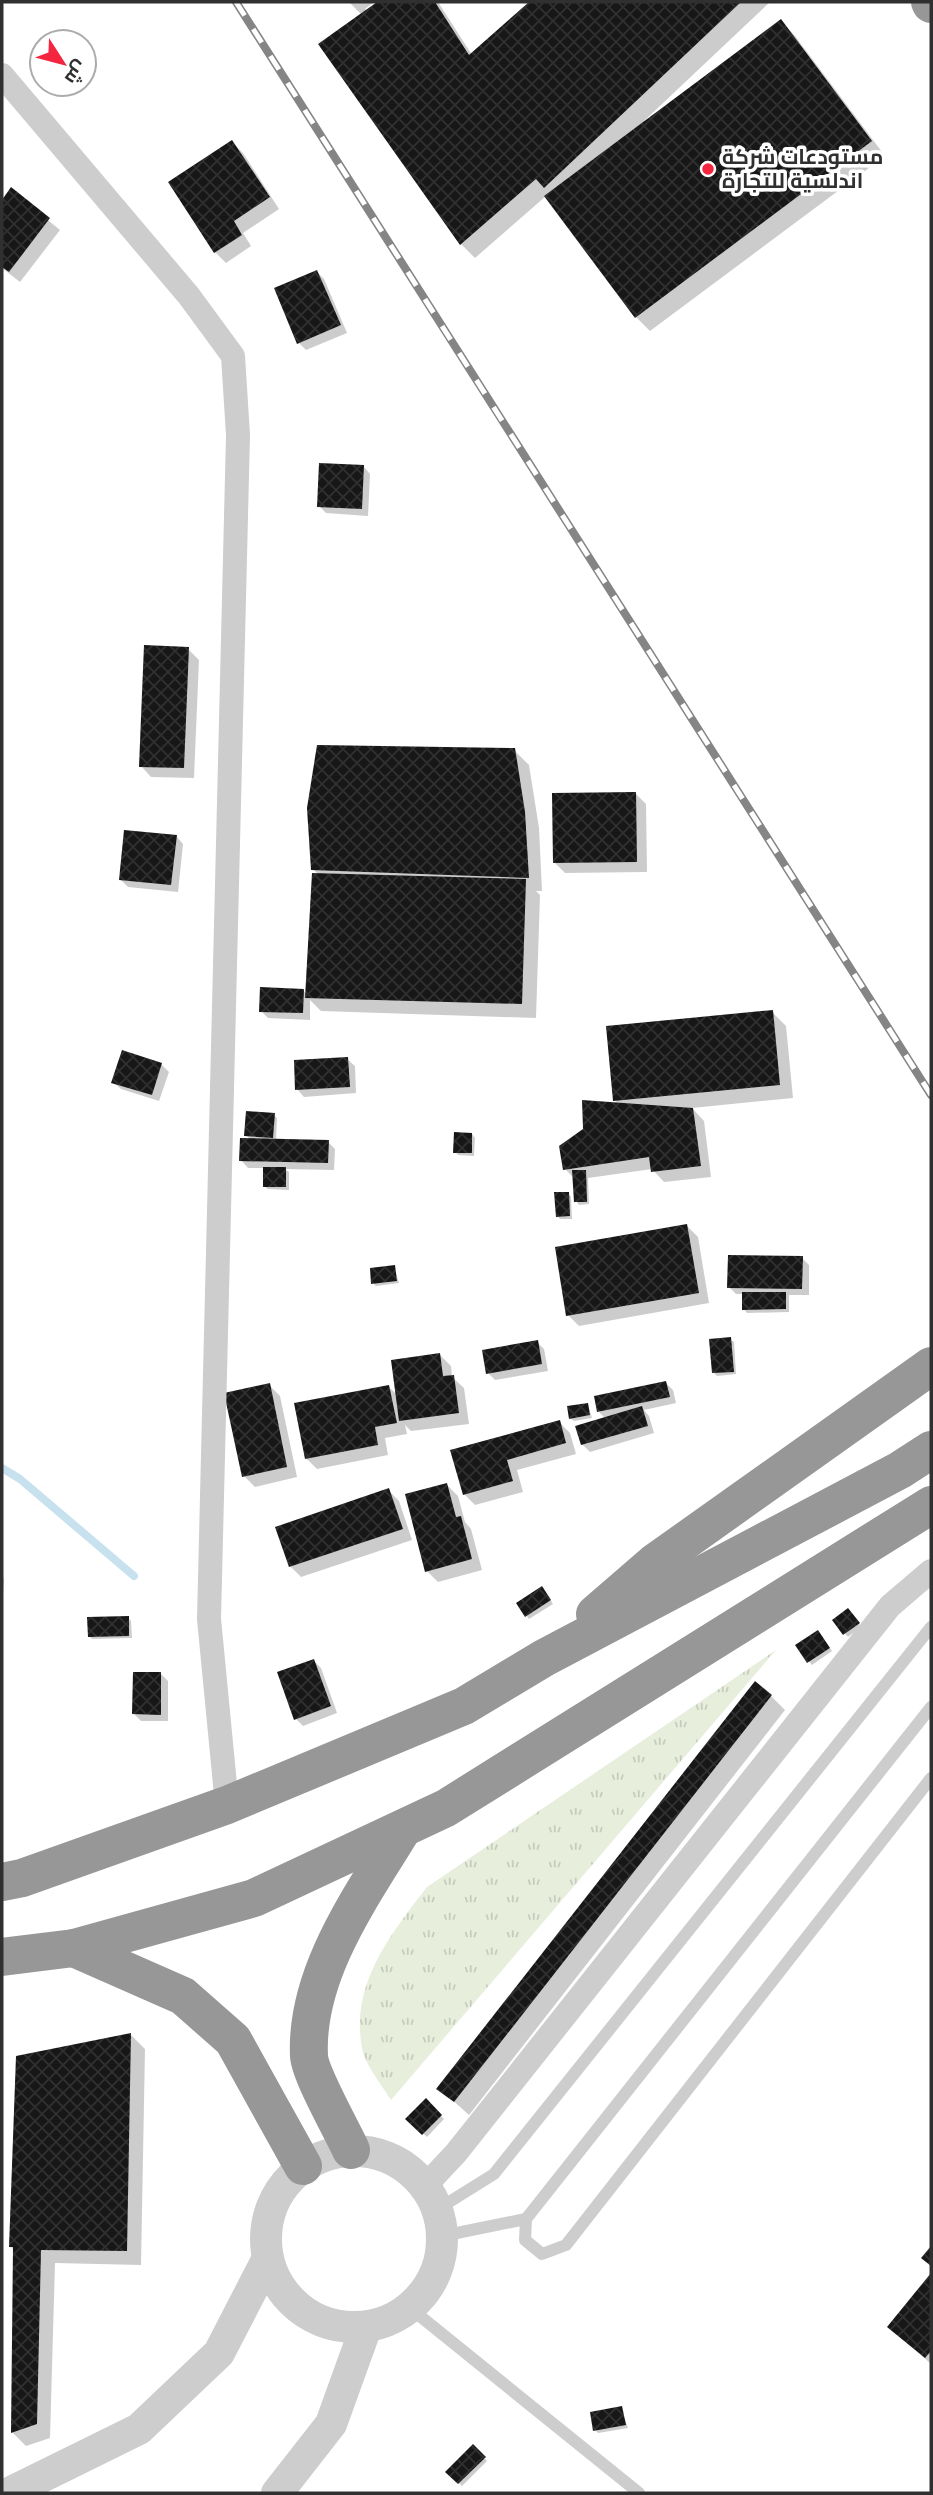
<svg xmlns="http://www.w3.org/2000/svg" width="933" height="2495" font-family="'PT Sans',Cairo,sans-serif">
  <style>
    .grass { fill: url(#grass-tufts) }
    .shadow { fill: #0003 }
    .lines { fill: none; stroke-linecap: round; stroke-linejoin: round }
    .stream { stroke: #c7e1ef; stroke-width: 8 }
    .building { fill: url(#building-cross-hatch) }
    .service { stroke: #cdcdcd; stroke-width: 12 }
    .minor { stroke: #cdcdcd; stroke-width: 24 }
    .tertiary { stroke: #cdcdcd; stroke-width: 32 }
    .motorway { stroke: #979797; stroke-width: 38 }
    .rail-casing { stroke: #858585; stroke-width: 8 }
    .rail { stroke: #fff; stroke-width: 5; stroke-dasharray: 16; stroke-linecap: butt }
    .poi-dot { fill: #f3253f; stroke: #fff; stroke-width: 2.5 }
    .labels { text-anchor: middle; stroke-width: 7; stroke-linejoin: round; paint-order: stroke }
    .poi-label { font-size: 21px; font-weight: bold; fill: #303030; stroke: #fff; text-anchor: start }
  </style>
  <defs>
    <pattern id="grass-tufts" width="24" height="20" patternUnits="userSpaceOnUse" patternTransform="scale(1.75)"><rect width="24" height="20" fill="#e7eedc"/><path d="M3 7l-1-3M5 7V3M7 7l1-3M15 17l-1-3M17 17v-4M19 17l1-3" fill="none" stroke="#c6ccbd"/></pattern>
    <pattern id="building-cross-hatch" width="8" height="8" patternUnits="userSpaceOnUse" patternTransform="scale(1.75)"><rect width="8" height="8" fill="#171717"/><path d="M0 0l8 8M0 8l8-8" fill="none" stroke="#303030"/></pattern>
  </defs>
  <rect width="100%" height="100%" fill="#fff"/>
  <!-- grass -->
  <path class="grass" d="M 776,1650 L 391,2100 C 382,2085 365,2065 362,2048 C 350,1984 391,1934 427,1887 Z"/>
  <!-- shadow -->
  <g class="shadow">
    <polygon points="349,2 374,2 365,9 367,11 380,2 438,2 472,55 532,2 770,2 644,121 645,122 781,21 795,36 885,156 650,331 636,317 546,196 475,258 461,244 362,15"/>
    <polygon points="232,142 243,153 279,209 243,233 251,246 226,263 215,252"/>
    <polygon points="11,190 60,230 20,282 2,268 2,203"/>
    <polygon points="317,272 324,279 347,333 306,350 299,343"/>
    <polygon points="363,466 370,474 368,516 326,513 319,506"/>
    <polygon points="188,649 199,660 194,778 151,777 141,766"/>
    <polygon points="514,750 529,765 539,828 542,891 536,891 540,895 536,1018 321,1011 310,1000 310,1020 268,1018 261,1011 303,990 307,995 319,875 313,869"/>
    <polygon points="635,793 646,804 647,872 565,873 554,862"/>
    <polygon points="176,836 183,844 178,892 128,887 121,880"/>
    <polygon points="772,1012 786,1026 793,1098 692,1108 704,1121 711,1177 664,1182 652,1169 588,1178 589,1204 579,1205 576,1201 574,1178 565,1169 619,1105 615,1100"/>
    <polygon points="347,1059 355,1066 356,1093 304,1097 297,1089"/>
    <polygon points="161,1064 169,1072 159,1101 121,1089 113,1082"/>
    <polygon points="274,1115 277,1118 276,1141 328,1142 335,1149 334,1170 285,1169 289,1172 289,1190 268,1189 264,1186 264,1168 248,1168 241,1160 251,1140 246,1135"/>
    <polygon points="472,1134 475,1138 474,1156 458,1155 455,1152"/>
    <polygon points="568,1193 571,1197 572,1219 560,1219 557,1216"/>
    <polygon points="687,1226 698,1237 709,1303 579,1326 568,1315"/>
    <polygon points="802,1258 809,1265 809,1295 789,1295 789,1312 747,1313 744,1309 744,1294 736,1294 729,1287"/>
    <polygon points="394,1267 399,1283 376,1286 373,1283"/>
    <polygon points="730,1339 734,1342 736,1374 717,1376 713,1372"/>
    <polygon points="537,1342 544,1349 548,1371 495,1380 488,1373"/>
    <polygon points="440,1355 451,1366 452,1377 464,1388 469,1424 411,1431 405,1425 407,1434 385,1438 388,1455 317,1469 306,1458 389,1387 397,1395"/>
    <polygon points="666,1383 673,1390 676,1403 644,1410 649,1416 654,1433 590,1452 582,1444 606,1419 599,1412"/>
    <polygon points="269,1385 280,1396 297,1477 255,1487 244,1476"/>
    <polygon points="588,1405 592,1418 574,1421 570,1418"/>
    <polygon points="559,1422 570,1433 576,1454 517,1470 523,1492 475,1505 464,1494 453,1451"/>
    <polygon points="447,1485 458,1496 465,1522 471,1529 482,1570 438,1582 427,1571"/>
    <polygon points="388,1490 399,1501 412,1540 301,1577 290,1566"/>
    <polygon points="2,1577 4,1579 2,1605"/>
    <polygon points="545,1591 553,1604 529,1619 526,1615"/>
    <polygon points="851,1613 861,1627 848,1637 834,1620"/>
    <polygon points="128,1618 131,1621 132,1638 92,1639 89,1636"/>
    <polygon points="821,1635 832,1651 812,1665 797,1646"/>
    <polygon points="314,1661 321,1668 337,1713 303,1726 296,1719"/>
    <polygon points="161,1674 168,1681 168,1721 141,1721 134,1714"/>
    <polygon points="771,1696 785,1710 469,2115 439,2088"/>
    <polygon points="131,2035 145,2049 141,2265 55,2263 50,2438 26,2446 12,2432 15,2251 11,2247"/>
    <polygon points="426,2101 444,2119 427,2137 408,2119"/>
    <polygon points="931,2276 931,2364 890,2327"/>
    <polygon points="621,2408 628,2428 598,2433 595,2430"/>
    <polygon points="473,2447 487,2461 462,2486 448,2472"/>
  </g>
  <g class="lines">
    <!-- stream -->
    <polyline class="stream" points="2,1468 20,1479 134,1576"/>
  </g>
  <!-- building -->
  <g class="building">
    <polygon points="377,2 435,2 469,55 529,2 741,2 544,188 536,179 460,245 318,44"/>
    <polygon points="781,19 872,141 635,318 544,196"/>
    <polygon points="232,140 270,197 234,221 242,235 214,253 168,182"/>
    <polygon points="11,187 50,218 9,272 2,267 2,200"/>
    <polygon points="317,270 341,325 297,344 274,288"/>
    <polygon points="319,463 364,465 362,509 317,507"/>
    <polygon points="144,645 189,647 184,768 139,767"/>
    <polygon points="317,745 515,748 525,812 529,878 311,870 307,808"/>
    <polygon points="636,792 637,862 553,863 552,793"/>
    <polygon points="124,830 177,835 171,885 119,880"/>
    <polygon points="312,873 526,879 522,1004 305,998"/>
    <polygon points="260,987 304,989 303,1013 259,1012"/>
    <polygon points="773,1010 780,1085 613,1101 606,1026"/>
    <polygon points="122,1050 162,1063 152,1095 111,1083"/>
    <polygon points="348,1057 350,1087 295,1090 294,1060"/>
    <polygon points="582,1100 693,1108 701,1166 651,1172 649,1157 563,1170 559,1146 583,1129"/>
    <polygon points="246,1111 275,1113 273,1138 244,1136"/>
    <polygon points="454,1132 472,1133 472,1153 453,1153"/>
    <polygon points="240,1138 329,1140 328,1163 239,1161"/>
    <rect x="263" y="1167" width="23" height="20"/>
    <polygon points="572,1170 586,1170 587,1202 574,1202"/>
    <polygon points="554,1192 569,1192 570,1216 556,1217"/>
    <polygon points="687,1224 699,1293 566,1316 555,1247"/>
    <polygon points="728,1255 803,1256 802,1289 727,1288"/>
    <polygon points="395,1265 397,1281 371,1284 370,1268"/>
    <polygon points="742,1292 786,1292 786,1309 742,1310"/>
    <polygon points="731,1337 734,1372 712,1373 709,1339"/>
    <polygon points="538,1340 542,1364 486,1374 482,1350"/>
    <polygon points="440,1353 443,1376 454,1375 459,1413 399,1421 391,1360"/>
    <polygon points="666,1381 670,1397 597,1412 594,1396"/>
    <polygon points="270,1383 287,1467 242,1477 224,1393"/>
    <polygon points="389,1385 397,1423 375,1427 378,1445 305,1459 294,1403"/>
    <polygon points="588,1403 590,1415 569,1419 567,1406"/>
    <polygon points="642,1406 648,1426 581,1445 575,1426"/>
    <polygon points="560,1420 566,1443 507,1460 513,1481 463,1495 450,1450"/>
    <polygon points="447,1483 456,1517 461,1516 472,1559 425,1572 405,1494"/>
    <polygon points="389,1488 403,1529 289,1567 275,1527"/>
    <polygon points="542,1586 551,1600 525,1617 516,1603"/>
    <polygon points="848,1608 860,1623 843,1635 832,1620"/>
    <polygon points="129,1616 129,1636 88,1637 87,1617"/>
    <polygon points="818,1630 830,1648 807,1663 795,1645"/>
    <polygon points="314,1659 331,1706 294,1720 277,1672"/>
    <polygon points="133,1672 161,1672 161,1715 132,1714"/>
    <polygon points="755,1681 772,1695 454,2102 436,2089"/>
    <polygon points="131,2033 127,2251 41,2250 37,2424 11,2433 13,2247 9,2247 16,2056"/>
    <polygon points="426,2098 442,2115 422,2135 405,2119"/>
    <polygon points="931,2246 931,2266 921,2258"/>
    <polygon points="931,2273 931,2351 925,2358 887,2327"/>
    <polygon points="622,2406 626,2425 593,2431 590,2412"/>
    <polygon points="473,2444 486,2457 458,2484 445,2472"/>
  </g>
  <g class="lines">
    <!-- service -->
    <g class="service">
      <polyline points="438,2209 494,2174 931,1627"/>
      <polyline points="526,2219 525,2240 542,2254 566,2245 931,1778"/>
      <polyline points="442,2236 526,2219 931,1707"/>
      <polyline points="410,2308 639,2493"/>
    </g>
    <!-- minor -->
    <g class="minor">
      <polyline points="2,75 189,296 233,356 238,435 209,1619 227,1805"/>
      <polyline points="425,2186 456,2153 890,1606 931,1571"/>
    </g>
    <!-- tertiary -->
    <g class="tertiary">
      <circle cx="354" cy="2239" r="88"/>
      <polyline points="9,2493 139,2429 219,2353 267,2260"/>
      <polyline points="277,2493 331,2424 366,2327"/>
    </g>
    <!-- motorway -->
    <g class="motorway">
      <polyline points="930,2 931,4"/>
      <polyline points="595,1614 654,1563 931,1366"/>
      <polyline points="2,1882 22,1878 227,1805 464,1706 544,1658 900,1470 931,1450"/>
      <polyline points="74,1948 183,1996 233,2040 303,2166"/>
      <polyline points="2,1957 74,1948 254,1898 446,1808 931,1505"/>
      <path d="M 351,2150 C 342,2130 310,2074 309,2056 C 305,1974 361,1897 402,1830"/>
    </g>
    <!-- rail casing -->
    <g class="rail-casing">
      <polyline id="rail" points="236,2 931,1095"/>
    </g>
    <!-- rail -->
    <use href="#rail" class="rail"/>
  </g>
  <!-- markers -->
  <circle class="poi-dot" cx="708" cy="169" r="7"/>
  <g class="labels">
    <!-- poi labels -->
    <g class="poi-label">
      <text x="722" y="164">مستودعات شركة<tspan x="722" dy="24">اندلسية للتجارة</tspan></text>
    </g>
  </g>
  <!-- border -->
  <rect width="933" height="2495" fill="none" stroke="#303030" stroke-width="7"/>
  <!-- north arrow -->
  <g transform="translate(63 63) rotate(126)"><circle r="33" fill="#ffffff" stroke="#acacac" stroke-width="2"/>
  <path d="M0-5L12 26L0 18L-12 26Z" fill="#f3253f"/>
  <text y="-10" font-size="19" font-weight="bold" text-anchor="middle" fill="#303030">ش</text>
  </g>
</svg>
